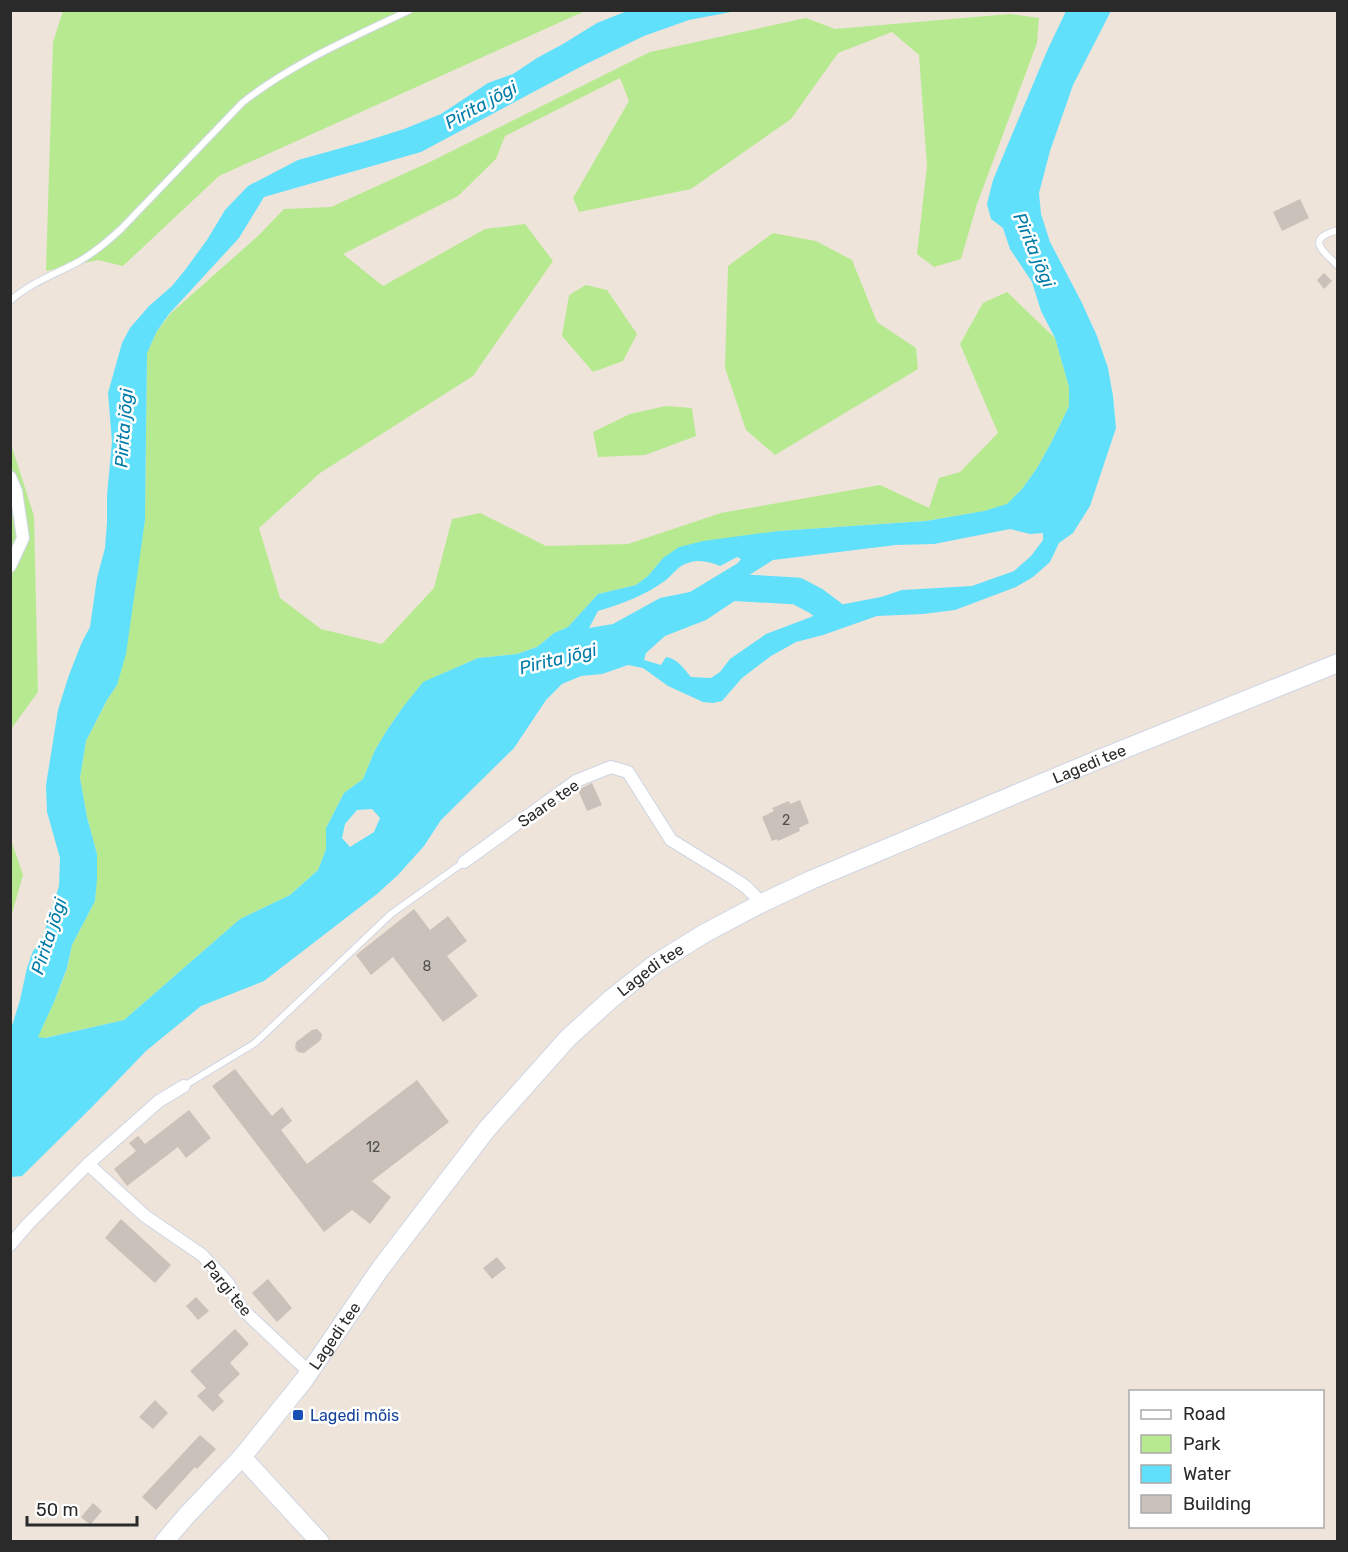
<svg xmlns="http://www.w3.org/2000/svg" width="1348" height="1552" font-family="Rubik,sans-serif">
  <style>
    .green { fill: #b7ea90 }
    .water { fill: #61e0fc; fill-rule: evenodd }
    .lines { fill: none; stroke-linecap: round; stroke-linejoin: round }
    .river { stroke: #61e0fc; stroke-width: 27 }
    .building { fill: #c9c1ba }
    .lane-casing { stroke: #cfd5e5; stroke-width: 8 }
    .street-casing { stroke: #cfd5e5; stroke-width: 14 }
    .secondary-casing { stroke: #cfd5e5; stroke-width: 20 }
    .lane { stroke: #fff; stroke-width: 6 }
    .street { stroke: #fff; stroke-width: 12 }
    .secondary { stroke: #fff; stroke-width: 18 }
    .transit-dot { fill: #1a4fb4; stroke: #fff; stroke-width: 2 }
    .labels { text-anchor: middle; stroke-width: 5; stroke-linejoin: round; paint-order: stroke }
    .number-label { font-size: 14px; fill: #52504e }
    .street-label { font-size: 16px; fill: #2a2a2a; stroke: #fff }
    .transit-label { font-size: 16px; fill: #164399; stroke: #fff; text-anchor: start }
    .water-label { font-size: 18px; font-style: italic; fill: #007ca8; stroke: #fff }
  </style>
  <rect width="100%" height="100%" fill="#eee4da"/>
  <!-- green -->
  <g class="green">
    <polygon points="63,11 585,11 219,176 123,266 98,260 46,271 53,42"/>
    <polygon points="1010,14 1039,18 1037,43 977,204 961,259 934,267 917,254 927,166 919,55 892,32 838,53 791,119 691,189 579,212 573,198 629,101 620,78 505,136 496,159 458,196 343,254 383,286 485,229 525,224 553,261 473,376 320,473 259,528 280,598 321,629 382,644 434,588 452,519 480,513 546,546 628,544 721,513 880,485 929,508 939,478 960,472 998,433 960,344 983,303 1007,292 1055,338 1069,387 1069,406 1051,443 1037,468 1022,489 1007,505 984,511 926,521 778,531 742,537 663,558 648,576 636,585 598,594 568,627 554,633 537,647 517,654 478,658 424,682 403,707 387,730 375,750 363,779 344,793 326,828 326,849 318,870 290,895 240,919 124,1020 44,1038 37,1038 54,1002 67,969 72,945 95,901 97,854 87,817 80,778 86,741 107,700 117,685 145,520 147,353 157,331 170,314 259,235 284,209 331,207 432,161 650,52 806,18 835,29"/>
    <polygon points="773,233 816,241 852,260 877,322 916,348 918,369 775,455 746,430 725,368 728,266"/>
    <polygon points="586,285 607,290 637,334 623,361 593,372 562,336 569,295"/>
    <polygon points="666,406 692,408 696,436 645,455 598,457 593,432 630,414"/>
    <polygon points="10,441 34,516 38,692 11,729"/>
    <polygon points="11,840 23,875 11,917 10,840"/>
  </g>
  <!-- water -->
  <path class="water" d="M 627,11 L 736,11 L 689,20 L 644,36 L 584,65 L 421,152 L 264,197 L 239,238 L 169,314 L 157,331 L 147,353 L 145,520 L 126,654 L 117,685 L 107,700 L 86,741 L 80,778 L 87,817 L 97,854 L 97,879 L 95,901 L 72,945 L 67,968 L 54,1002 L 38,1037 L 45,1038 L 124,1020 L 240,919 L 290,895 L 318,870 L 326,849 L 326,828 L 344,793 L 363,779 L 375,750 L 387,730 L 403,707 L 423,682 L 478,658 L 517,654 L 537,647 L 554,633 L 568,627 L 598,594 L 636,585 L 648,576 L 663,558 L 679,547 L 703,541 L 778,531 L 926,521 L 984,511 L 1007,504 L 1022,489 L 1037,468 L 1051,443 L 1069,406 L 1069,387 L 1055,338 L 1041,311 L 1032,282 L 1010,249 L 1003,228 L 991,219 L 987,204 L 993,180 L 1047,51 L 1066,11 L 1111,11 L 1073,85 L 1050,151 L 1039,193 L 1041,214 L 1050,242 L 1081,301 L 1097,336 L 1108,368 L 1113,396 L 1116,428 L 1090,506 L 1073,533 L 1059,543 L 1050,562 L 1033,577 L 1016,587 L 955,610 L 923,614 L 877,616 L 823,635 L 796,642 L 771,656 L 742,678 L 722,701 L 713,703 L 703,702 L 668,686 L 643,668 L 628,665 L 602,674 L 581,676 L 562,684 L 546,700 L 514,748 L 441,820 L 424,846 L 398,875 L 377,894 L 264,981 L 201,1006 L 146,1051 L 92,1107 L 22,1176 L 11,1177 L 11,1029 L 20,1000 L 27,968 L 33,951 L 41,942 L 59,886 L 60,858 L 47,812 L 46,785 L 58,710 L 69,675 L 82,642 L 90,627 L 97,578 L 105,548 L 107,523 L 107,495 L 112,442 L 108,393 L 122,343 L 130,328 L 149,306 L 172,286 L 185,270 L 207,240 L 225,210 L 248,186 L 298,160 L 363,142 L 404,129 L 441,114 L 488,83 L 513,74 L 537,58 L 563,44 L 597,23 ZM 1010,529 L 1030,534 L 1043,533 L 1043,540 L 1031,556 L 1014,571 L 972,586 L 902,590 L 881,597 L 834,606 L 811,617 L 766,634 L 730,659 L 720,672 L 711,678 L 691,677 C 684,669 678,659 666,657 L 661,665 L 644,660 L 646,653 L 665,636 L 706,620 L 739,598 L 746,577 L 773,560 L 896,545 L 934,544 ZM 737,557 L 741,559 L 738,563 L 690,592 L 660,598 L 613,624 L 589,628 L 598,611 C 622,604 646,595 666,580 C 673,574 678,566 688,563 C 699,559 710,562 720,566 ZM 372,809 L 380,818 L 374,832 L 350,847 L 342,838 L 345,824 L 357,810 Z"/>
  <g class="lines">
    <!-- river -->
    <polyline class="river" points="726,587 797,591 816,601 832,613"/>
  </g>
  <!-- building -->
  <g class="building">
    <polygon points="1300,199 1309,218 1282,231 1273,212"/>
    <polygon points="1324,273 1332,281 1324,289 1317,280"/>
    <polygon points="592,783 602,805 587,811 578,790"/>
    <polygon points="800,800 809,823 799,828 800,831 778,841 777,839 772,841 762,817 774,811 772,808 789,801 790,804"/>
    <polygon points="414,909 430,930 448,916 467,941 447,956 478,996 443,1022 393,957 371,975 356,955"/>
    <polygon points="317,1029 322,1034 321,1040 304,1053 298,1052 295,1048 296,1042 312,1030"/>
    <polygon points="235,1069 272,1116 282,1107 292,1121 281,1130 307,1164 417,1080 449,1122 372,1181 391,1197 370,1224 352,1210 324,1232 212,1086"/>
    <polygon points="189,1110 211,1138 186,1158 178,1147 127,1186 114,1169 136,1151 129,1143 138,1136 145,1144"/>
    <polygon points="121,1219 171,1265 155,1283 105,1238"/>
    <polygon points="497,1257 506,1268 492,1279 483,1268"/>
    <polygon points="268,1279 292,1308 277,1322 252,1293"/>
    <polygon points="196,1297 209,1311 198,1320 186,1306"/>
    <polygon points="235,1329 249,1344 230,1363 240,1374 218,1395 224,1401 213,1412 197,1396 206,1388 190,1371"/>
    <polygon points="155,1400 168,1413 153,1429 139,1417"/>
    <polygon points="200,1435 216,1449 197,1469 195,1467 156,1510 142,1497"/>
    <polygon points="93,1503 102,1511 90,1525 81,1517"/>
  </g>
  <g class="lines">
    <!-- lane casing -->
    <g class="lane-casing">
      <g id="lane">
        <path d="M 1338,230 C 1305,239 1322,250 1338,266"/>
        <path d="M 10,301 C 30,283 53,275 76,263 C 93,254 107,242 121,229 L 242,103 C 292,63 352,38 410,10"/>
        <polyline points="184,1086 255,1043 391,914 464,862"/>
      </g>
    </g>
    <!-- street casing -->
    <g class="street-casing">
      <g id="street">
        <polyline points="10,477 16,491 23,538 10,566"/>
        <polyline points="464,862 576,781 611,767 628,772 671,840 736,880 746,887 762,903"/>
        <polyline points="88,1164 145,1216 202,1255 228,1283 241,1308 309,1372"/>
        <polyline points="10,1245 28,1224 88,1164 159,1101 184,1086"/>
      </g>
    </g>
    <!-- secondary casing -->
    <g class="secondary-casing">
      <g id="secondary">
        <polyline points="242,1457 320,1542"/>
        <path id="s1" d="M 164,1542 L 187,1515 L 242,1457 L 304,1380 L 380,1269 L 487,1129 L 568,1038 L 611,999 L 655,964 L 705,933 L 762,903 L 811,880 L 1102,758 L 1338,663"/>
      </g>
    </g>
    <!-- lane -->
    <use href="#lane" class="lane"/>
    <!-- street -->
    <use href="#street" class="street"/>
    <!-- secondary -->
    <use href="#secondary" class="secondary"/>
  </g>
  <!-- markers -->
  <rect class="transit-dot" x="292" y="1409" width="12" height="12" rx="3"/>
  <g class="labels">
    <!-- number labels -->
    <g class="number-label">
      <text x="786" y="825">2</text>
      <text x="427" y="971">8</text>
      <text x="373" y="1152">12</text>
    </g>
    <!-- street labels -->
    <g class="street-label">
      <text dy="6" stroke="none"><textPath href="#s1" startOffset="1240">Lagedi tee</textPath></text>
      <text transform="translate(548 803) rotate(-35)" y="6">Saare tee</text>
      <text dy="6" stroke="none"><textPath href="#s1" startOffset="754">Lagedi tee</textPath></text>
      <text transform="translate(228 1288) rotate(51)" y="6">Pargi tee</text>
      <text dy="6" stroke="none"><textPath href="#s1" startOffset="268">Lagedi tee</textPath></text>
    </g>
    <!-- transit labels -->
    <g class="transit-label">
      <text x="310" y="1421">Lagedi mõis</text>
    </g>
    <!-- water labels -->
    <g class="water-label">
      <text transform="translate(481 105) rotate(-29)" y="6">Pirita jõgi</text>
      <text transform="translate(1034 250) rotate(67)" y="6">Pirita jõgi</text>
      <text transform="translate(124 428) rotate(-86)" y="6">Pirita jõgi</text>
      <text transform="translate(558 659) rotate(-14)" y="6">Pirita jõgi</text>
      <text transform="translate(49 936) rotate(-72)" y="6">Pirita jõgi</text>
    </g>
  </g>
  <!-- border -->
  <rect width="1348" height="1552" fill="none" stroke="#2a2a2a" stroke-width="24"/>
  <!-- legend -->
  <rect x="1129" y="1390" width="195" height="138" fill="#ffffff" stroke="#aaaaaa" stroke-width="1.5"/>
  <rect x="1141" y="1410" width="30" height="9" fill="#ffffff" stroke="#aaaaaa" stroke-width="1.5"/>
  <text x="1183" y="1420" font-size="18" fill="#2a2a2a">Road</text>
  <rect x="1141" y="1435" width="30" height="18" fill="#b7ea90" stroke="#aaaaaa" stroke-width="1.5"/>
  <text x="1183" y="1450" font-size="18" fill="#2a2a2a">Park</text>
  <rect x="1141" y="1465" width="30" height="18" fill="#61e0fc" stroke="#aaaaaa" stroke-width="1.5"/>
  <text x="1183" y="1480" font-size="18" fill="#2a2a2a">Water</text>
  <rect x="1141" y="1495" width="30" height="18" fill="#c9c1ba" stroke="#aaaaaa" stroke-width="1.5"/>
  <text x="1183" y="1510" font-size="18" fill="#2a2a2a">Building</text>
  <!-- scale -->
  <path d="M27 1516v9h110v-9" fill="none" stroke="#2a2a2a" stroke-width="3"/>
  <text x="36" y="1516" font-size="18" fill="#2a2a2a" stroke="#ffffff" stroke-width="4.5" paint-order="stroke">50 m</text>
</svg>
